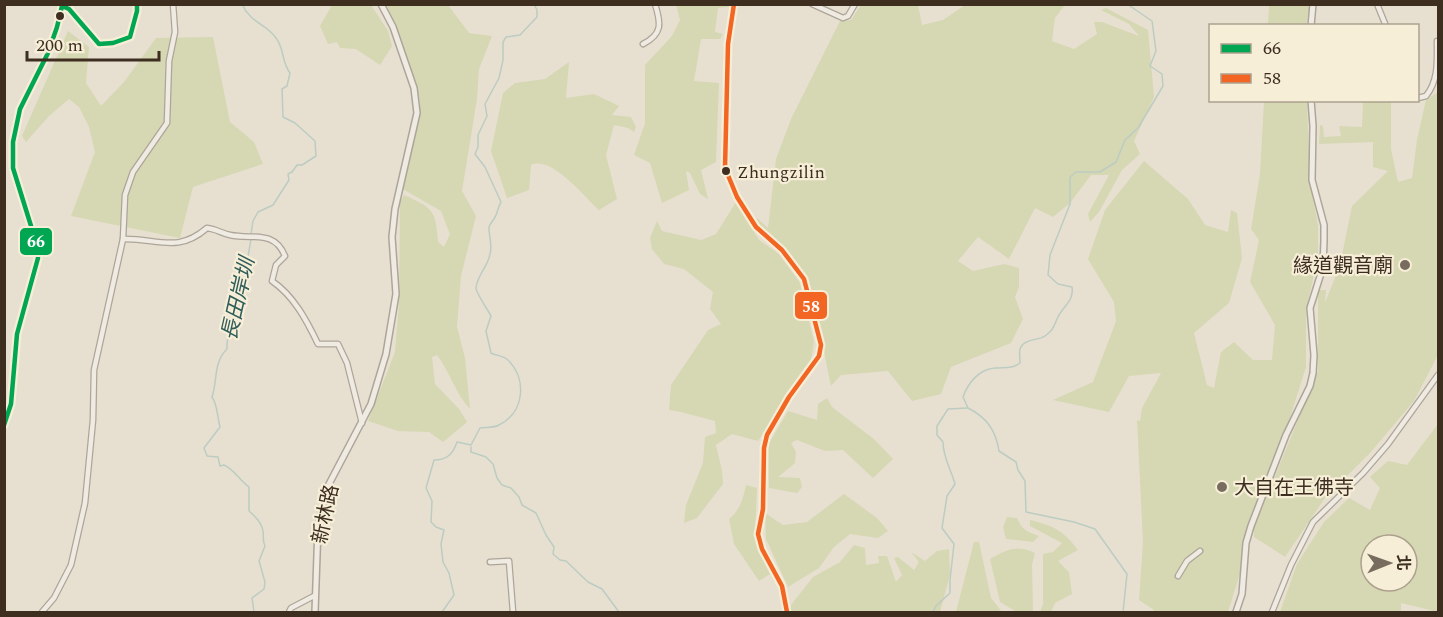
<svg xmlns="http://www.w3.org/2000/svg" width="1443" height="617" font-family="Spectral,'Noto Sans TC',serif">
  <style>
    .green { fill: #d6d7b3; fill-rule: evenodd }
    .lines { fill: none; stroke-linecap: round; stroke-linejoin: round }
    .stream { stroke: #bcccc2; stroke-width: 1.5 }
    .minor-casing { stroke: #ada599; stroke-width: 7 }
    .tertiary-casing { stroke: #ada599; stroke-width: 8 }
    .minor { stroke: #efebe3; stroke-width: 4.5 }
    .tertiary { stroke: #efebe3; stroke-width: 5 }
    .bus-1-casing { stroke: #f7eed8; stroke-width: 9 }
    .bus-2-casing { stroke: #f7eed8; stroke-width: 9 }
    .bus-1 { stroke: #00a651; stroke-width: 4.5 }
    .bus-2 { stroke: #f26522; stroke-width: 4.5 }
    .bus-dot { fill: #3d2e20; stroke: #f7eed8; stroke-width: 2 }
    .poi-dot { fill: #786c5e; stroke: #f7eed8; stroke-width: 2 }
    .labels { text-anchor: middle; stroke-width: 4.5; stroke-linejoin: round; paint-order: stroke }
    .bus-label { font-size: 18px; fill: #3d2e20; stroke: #f7eed8; text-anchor: start }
    .poi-label { font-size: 20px; fill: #3d2e20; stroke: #f7eed8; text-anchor: end }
    .street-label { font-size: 20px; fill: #3d2e20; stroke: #f7eed8 }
    .water-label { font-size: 21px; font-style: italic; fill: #2f5d5a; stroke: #f7eed8 }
    .line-badge { stroke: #f7eed8; stroke-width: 2 }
    .badge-label { font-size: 16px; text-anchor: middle; font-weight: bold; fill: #fff }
  </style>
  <rect width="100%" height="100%" fill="#e7e0d1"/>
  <!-- green -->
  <g class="green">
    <polygon points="332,5 371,5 388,31 392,46 380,65 356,49 340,48 337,42 328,44 320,26"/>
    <path d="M 387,5 L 448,5 L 469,33 L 492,36 L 479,69 L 477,99 L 462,191 L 476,216 L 461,276 L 457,327 L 465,358 L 470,409 C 455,393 450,372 437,355 L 432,357 L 435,384 L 459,409 L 467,422 L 443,442 L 429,432 L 398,431 L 368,421 L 395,352 L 399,303 L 400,202 L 404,195 C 433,208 436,210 438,242 L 444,247 L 450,234 L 441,211 L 401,188 L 420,115 L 420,100 Z"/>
    <polygon points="676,5 730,5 729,7 718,8 715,32 723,34 720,39 701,39 694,81 719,83 716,162 701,170 708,199 700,194 690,173 686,171 689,190 662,203 650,163 634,155 645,123 645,65 672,36 680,20"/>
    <path d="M 861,5 L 918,5 L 922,25 L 943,20 L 965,5 L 1065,5 L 1055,18 L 1052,41 L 1074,49 L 1097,34 L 1094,22 L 1102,22 L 1139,36 L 1129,24 L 1101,10 L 1106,8 L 1148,30 L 1154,97 L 1134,141 L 1140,154 L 1122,170 L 1099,212 L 1090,222 L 1088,214 L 1109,175 L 1091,175 L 1070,203 L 1053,217 L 1035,208 L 1009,259 L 978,237 L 958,261 L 973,271 L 1004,264 L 1019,268 L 1019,287 L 1015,297 L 1023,319 L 1011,343 L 951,367 L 941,394 L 912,401 L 888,371 L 841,375 L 831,386 C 823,351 820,314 807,281 C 800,264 770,233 756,221 L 757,218 L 768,228 L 776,159 L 791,119 L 840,21 L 851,20 Z"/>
    <polygon points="1269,5 1310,5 1306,25 1268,25"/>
    <polygon points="68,31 89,47 86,83 101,106 124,82 156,38 213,37 230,122 254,142 263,164 193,187 180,238 71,216 95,152 89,127 79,107 69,99 49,116 26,142 22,136"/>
    <path d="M 569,62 L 566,98 L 594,94 L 619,106 L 612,115 L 631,117 L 636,127 L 634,132 L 628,128 L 614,125 L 606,155 L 617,199 L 599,210 C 584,197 552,155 531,165 L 529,190 L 507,198 L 491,151 L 503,93 L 515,83 L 545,79 Z"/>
    <polygon points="1438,92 1438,355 1414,401 1370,453 1325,498 1285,557 1254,537 1254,528 1228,612 1153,612 1154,610 1139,600 1143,542 1137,420 1140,421 1142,408 1161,373 1129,376 1109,412 1053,400 1093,382 1116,321 1114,302 1088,259 1105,210 1144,161 1188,199 1205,225 1228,232 1231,210 1237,213 1242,258 1229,303 1194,333 1207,385 1214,388 1221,352 1234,342 1253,360 1272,360 1275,325 1250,282 1259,240 1251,229 1260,174 1264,101 1307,101 1310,181 1318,225 1318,258 1306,309 1306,367 1260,513 1318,371 1318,290 1326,290 1325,303 1340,265 1352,206 1388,171 1373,167 1373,142 1319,144 1320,125 1323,126 1324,137 1341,136 1339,126 1362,127 1363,101 1391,101 1391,149 1398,182 1412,178 1417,140 1426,100"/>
    <polygon points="736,202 759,240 779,254 800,283 814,342 811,360 758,441 732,434 716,445 722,471 723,484 697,518 684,523 686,505 703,463 705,437 716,433 715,421 681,412 669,410 671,385 708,330 721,324 710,309 713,292 684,269 664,264 652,249 650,238 657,221 662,231 701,240 716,234"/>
    <polygon points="827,398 832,407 875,440 893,459 873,478 843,450 825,451 797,440 791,443 796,452 795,463 778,477 800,478 802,487 797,493 769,488 768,445 788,411 817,420 818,404"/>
    <path d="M 1438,424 L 1438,612 L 1401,603 L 1401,612 L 1280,612 L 1297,564 L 1324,522 L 1349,498 L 1370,510 L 1380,488 L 1370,477 L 1388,461 L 1407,465 ZM 1371,545 L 1407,545 L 1407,581 L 1371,581 Z"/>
    <path d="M 746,485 L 757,488 L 755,533 L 759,551 L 770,574 L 759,581 L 734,544 L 729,519 C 740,510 743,499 746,485 Z"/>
    <polygon points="844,494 877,518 888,531 878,538 850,534 834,547 819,568 788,587 766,539 765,513 783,525 807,522"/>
    <path d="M 1007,517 L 1017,518 C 1022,530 1027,532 1039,536 L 1033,542 L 1006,539 L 1003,527 Z"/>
    <path d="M 1030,520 C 1054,526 1063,530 1078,550 L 1058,561 L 1069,572 L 1072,594 L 1055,603 L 1051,612 L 1017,612 L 1000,602 L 990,559 C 1007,550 1016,544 1035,553 L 1032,565 L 1033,611 L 1040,612 L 1043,604 L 1043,554 L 1053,552 L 1062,543 L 1030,526 Z"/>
    <polygon points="974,542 979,542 991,598 1002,612 956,612"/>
    <polygon points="854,545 865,548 866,565 879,563 878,556 887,556 896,582 902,575 894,558 898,557 914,570 919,562 911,552 925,561 937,551 949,549 950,575 940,612 791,612 791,605 813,577 840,562"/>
  </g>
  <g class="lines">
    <!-- stream -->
    <g class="stream">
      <path d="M 242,4 C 250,23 267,24 276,38 C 285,50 281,61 290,73 L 287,86 L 282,89 L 283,117 L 295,123 L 315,141 L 316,156 L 302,165 L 297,165 L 292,172 L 288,174 L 289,180 L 273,205 L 258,212 L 253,221 L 251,234"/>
      <path d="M 251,239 L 247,263 L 240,277 L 239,307 L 234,311 C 232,324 226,336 227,349 C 213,363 218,379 212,397 C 218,406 217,416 220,427 L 204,448 L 207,456 L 218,457 L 220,466 L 224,465 C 234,469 240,481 249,487 L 249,511 C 255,516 262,523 263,531 C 264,537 262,540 265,546 L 259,561 L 265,582 L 264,589 L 252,598 L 254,612"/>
      <polyline points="471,447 471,452 486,457 493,464 497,478 502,485 511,488 519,497 522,505 536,513 546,535 554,547 553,554 560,560 566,561 588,582 602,589 619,612"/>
      <path d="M 442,612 L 454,595 L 449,573 L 443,562 L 441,544 L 444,530 L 436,527 L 431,522 L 432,501 L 426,488 L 434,460 C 447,460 453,454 457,442 L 471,445 L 480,428 C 486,427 494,428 499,425 C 525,412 527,379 508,360 C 503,355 496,356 491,353 L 486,331 L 491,316 C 488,310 476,293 476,288 C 477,275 488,267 490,254 C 493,245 488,232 489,227 C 490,223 495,219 496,215 C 498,211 498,207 501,202 L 485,167 L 475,154 L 478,147 L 478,135 L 487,116 L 485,104 L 499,78 L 503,60 L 503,42 L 506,37 L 520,35 L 537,17 L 537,10 L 534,4"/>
      <path d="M 933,612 L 936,606 L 950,593 L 950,580 L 954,544 L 942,528 L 947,496 L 955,484 C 951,469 943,458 943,442 L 937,435 L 937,426 L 948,409 L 967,408"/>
      <path d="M 1123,612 L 1127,574 L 1095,529 L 1074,522 L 1026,512 L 1025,481 L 1018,470 L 1016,462 L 999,451 C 996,430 986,417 968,408 L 963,397 C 968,383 979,369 995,368 C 1005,367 1012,369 1020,363 C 1020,359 1019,352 1020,349 C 1024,338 1038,341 1045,336 C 1054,330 1054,325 1058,317 C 1064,305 1074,301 1072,287 L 1058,284 L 1048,275 L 1050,255 L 1070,204 L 1070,177 L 1076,172 L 1100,172 L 1116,162 L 1125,140 L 1138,128 L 1163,86 L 1162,74 L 1150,66 L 1156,51 L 1152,21 L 1127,4"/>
    </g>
    <!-- minor casing -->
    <g class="minor-casing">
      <g id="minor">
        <polyline points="812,4 843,18 848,16 855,4"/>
        <polyline points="1377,4 1386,26"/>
        <path d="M 643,44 C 663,34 661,23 655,4"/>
        <path d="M 1418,98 L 1426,96 C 1439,80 1437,60 1437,41"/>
        <path d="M 123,239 C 157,238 177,254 207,228 C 216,229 221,233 230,235 C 252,240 274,229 285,256 L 276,265 L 272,281 C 294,296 307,321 318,344 L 338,344 L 347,363 L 362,423"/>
        <polyline points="4,425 11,404 17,334 38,258 36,242 13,168 13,142 20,109 48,53 57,27 62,6 69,9 99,44 113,43 130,37 137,11 137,4"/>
        <polyline points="490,562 509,561 513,612"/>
        <polyline points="1178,576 1187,561 1200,551"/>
        <polyline points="42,612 54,598 71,565 85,503 93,420 94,370 123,239 125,195 133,172 167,123 169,61 175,32 173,4"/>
        <polyline points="289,612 291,608 314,596"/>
        <polyline points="1272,612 1291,565 1313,522 1363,473 1388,444 1438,375"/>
      </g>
    </g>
    <!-- tertiary casing -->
    <g class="tertiary-casing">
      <g id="tertiary">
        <polyline points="734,4 728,44 725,168 737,197 756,227 782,250 804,279 821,345 819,356 789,397 767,435 764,448 763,509 758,534 762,549 782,586 787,612"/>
        <polyline points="1311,26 1313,4"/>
        <polyline points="315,612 318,526 328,486 371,404 386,354 396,294 392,237 395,209 417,113 414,88 393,27 381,4"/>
        <polyline points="1236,612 1242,594 1246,543 1251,526 1286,435 1310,386 1313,373 1314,355 1310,308 1323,267 1324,241 1324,225 1312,180 1313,126 1311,100"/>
      </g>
    </g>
    <!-- minor -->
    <use href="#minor" class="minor"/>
    <!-- tertiary -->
    <use href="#tertiary" class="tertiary"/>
    <!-- bus-1 casing -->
    <g class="bus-1-casing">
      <polyline id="bus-1" points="4,425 11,404 17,334 38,258 36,242 13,168 13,142 20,109 48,53 57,27 62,6 69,9 99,44 113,43 130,37 137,11 137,4"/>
    </g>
    <!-- bus-2 casing -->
    <g class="bus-2-casing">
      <polyline id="bus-2" points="734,4 728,44 725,168 737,197 756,227 782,250 804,279 821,345 819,356 789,397 767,435 764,448 763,509 758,534 762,549 782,586 787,612"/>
    </g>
    <!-- bus-1 -->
    <use href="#bus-1" class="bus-1"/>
    <!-- bus-2 -->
    <use href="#bus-2" class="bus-2"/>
  </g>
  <!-- markers -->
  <g class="bus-dot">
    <circle cx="60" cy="16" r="5"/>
    <circle cx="726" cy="171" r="5"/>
  </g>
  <g class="poi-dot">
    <circle cx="1405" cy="265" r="6"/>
    <circle cx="1222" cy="487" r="6"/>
  </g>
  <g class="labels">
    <!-- bus labels -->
    <g class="bus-label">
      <text x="737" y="178">Zhungzilin</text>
    </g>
    <!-- poi labels -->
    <g class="poi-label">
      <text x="1393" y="272">緣道觀音廟</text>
      <text x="1234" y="494" text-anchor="start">大自在王佛寺</text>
    </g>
    <!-- street labels -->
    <g class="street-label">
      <text transform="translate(325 514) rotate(-78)" y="7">新林路</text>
    </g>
    <!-- water labels -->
    <g class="water-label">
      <text transform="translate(238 299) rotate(-77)" y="7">長田岸圳</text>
    </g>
  </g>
  <g class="line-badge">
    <rect x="19" y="227" width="34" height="29" rx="6" fill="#00a651"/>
    <rect x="794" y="291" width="34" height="29" rx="6" fill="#f26522"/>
  </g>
  <g class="badge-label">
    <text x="36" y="247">66</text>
    <text x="811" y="312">58</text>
  </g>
  <!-- border -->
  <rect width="1443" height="617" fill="none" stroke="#3d2e20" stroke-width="12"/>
  <!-- legend -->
  <rect x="1209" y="24" width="210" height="78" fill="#f7eed8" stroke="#ada18e" stroke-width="1.5"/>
  <rect x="1221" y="44" width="30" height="9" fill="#00a651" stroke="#ada18e" stroke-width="1.5"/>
  <text x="1263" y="54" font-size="18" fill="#3d2e20">66</text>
  <rect x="1221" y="74" width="30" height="9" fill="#f26522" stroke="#ada18e" stroke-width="1.5"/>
  <text x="1263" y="84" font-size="18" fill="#3d2e20">58</text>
  <!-- north arrow -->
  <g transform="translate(1389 563) rotate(89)"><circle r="28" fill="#f7eed8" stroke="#ada18e" stroke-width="1.5"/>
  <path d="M0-4.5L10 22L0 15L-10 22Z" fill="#786c5e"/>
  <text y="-9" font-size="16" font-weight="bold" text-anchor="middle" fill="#3d2e20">北</text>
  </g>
  <!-- scale -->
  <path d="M27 51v9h132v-9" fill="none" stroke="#3d2e20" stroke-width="3"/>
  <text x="36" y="51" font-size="18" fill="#3d2e20" stroke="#f7eed8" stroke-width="4.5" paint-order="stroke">200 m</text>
</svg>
